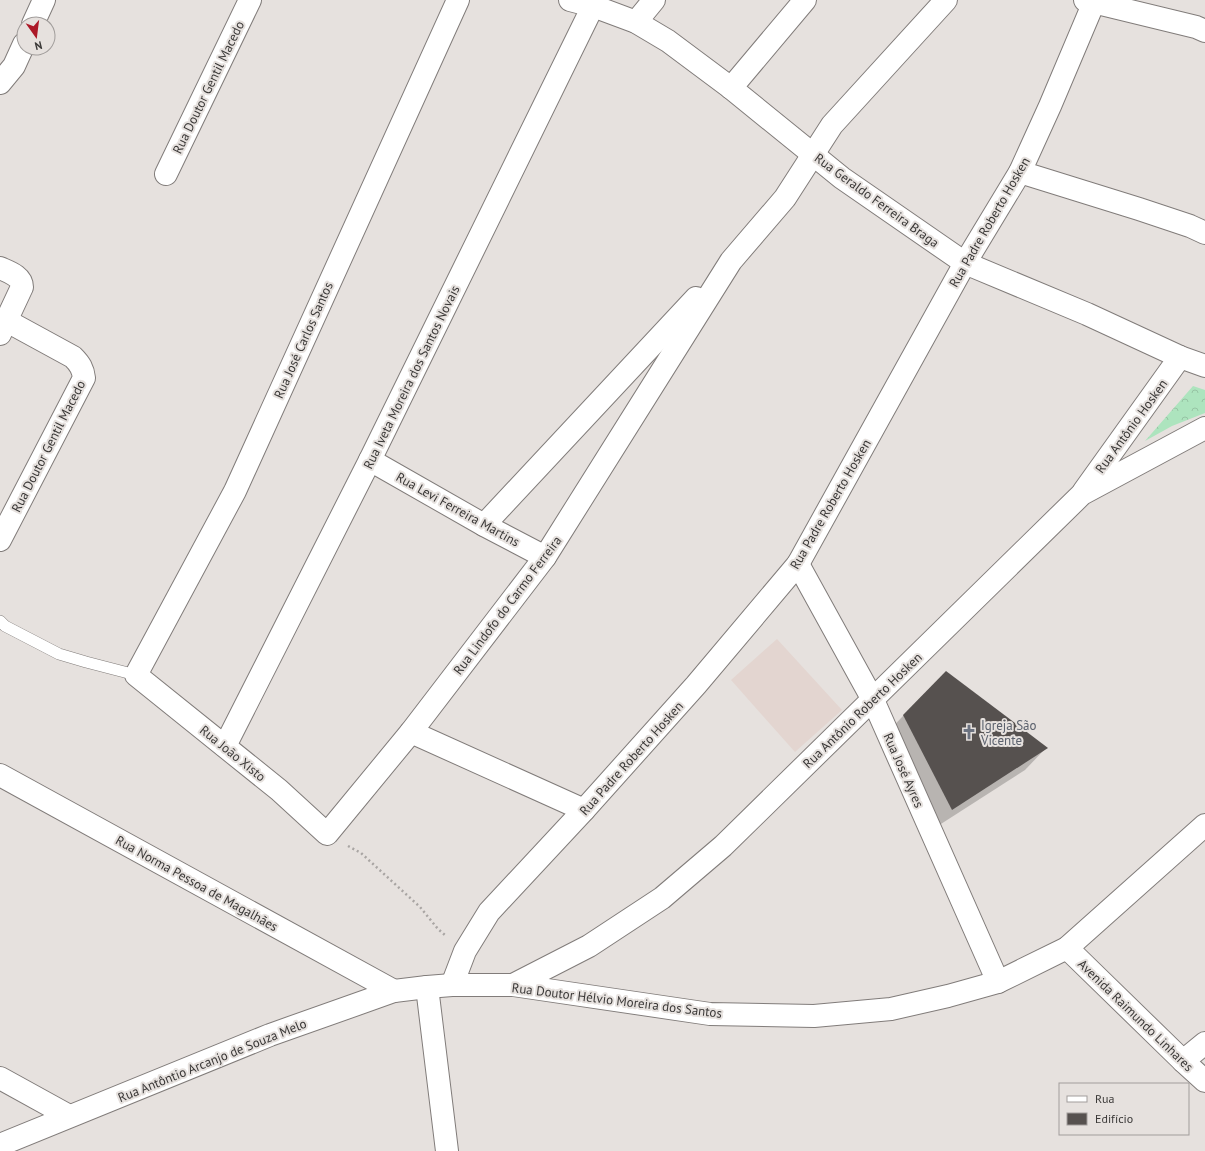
<svg xmlns="http://www.w3.org/2000/svg" width="1205" height="1151" font-family="'PT Sans',sans-serif">
  <style>
    .built { fill: #e3d5d0 }
    .park { fill: url(#park-crowns) }
    .shadow { fill: #0003 }
    .building { fill: #56514f }
    .lines { fill: none; stroke-linecap: round; stroke-linejoin: round }
    .lane-casing { stroke: #817c7a; stroke-width: 12 }
    .street-casing { stroke: #817c7a; stroke-width: 24 }
    .path { stroke: #a9a5a3; stroke-width: 2.5; stroke-dasharray: 2 3; stroke-linecap: butt }
    .lane { stroke: #fff; stroke-width: 11 }
    .street { stroke: #fff; stroke-width: 22 }
    .labels { text-anchor: middle; stroke-width: 4; stroke-linejoin: round; paint-order: stroke }
    .street-label { font-size: 13px; fill: #3a3837; stroke: #e6e1de }
    .worship-label { font-size: 13px; fill: #5b616d; stroke: #e6e1de; text-anchor: start }
  </style>
  <defs>
    <pattern id="park-crowns" width="20" height="18" patternUnits="userSpaceOnUse"><rect width="20" height="18" fill="#ade4be"/><path d="M2 6a3 3 0 1 1 6 0M12 15a3 3 0 1 1 6 0" fill="none" stroke="#96c4a4"/></pattern>
  </defs>
  <rect width="100%" height="100%" fill="#e6e1de"/>
  <!-- built -->
  <polygon class="built" points="777,639 842,710 795,752 731,680"/>
  <!-- park -->
  <polygon class="park" points="1193,386 1205,390 1205,413 1172,426 1145,441"/>
  <!-- shadow -->
  <polygon class="shadow" points="924,694 1046,748 1025,770 930,831 882,738"/>
  <!-- building -->
  <polygon class="building" points="946,671 1048,748 952,810 903,715"/>
  <g class="lines">
    <!-- lane casing -->
    <g class="lane-casing">
      <polyline id="lane" points="0,621 5,626 59,654 86,662 136,675"/>
    </g>
    <!-- street casing -->
    <g class="street-casing">
      <g id="street">
        <polyline points="458,0 235,491 136,675 279,790 327,834 411,732 545,557 731,261 785,198 832,125 946,0"/>
        <polyline points="570,0 593,6 636,22 668,41 731,88 842,178 965,263 1087,314 1180,357 1205,366"/>
        <polyline points="1085,0 1196,27 1205,31"/>
        <polyline points="636,22 654,0"/>
        <polyline points="33,24 44,0"/>
        <polyline points="0,83 14,66 24,44"/>
        <polyline points="731,88 805,0"/>
        <polyline points="1020,172 1139,209 1190,226 1205,233"/>
        <polyline points="166,174 250,0"/>
        <path d="M 0,268 C 9,272 22,276 22,287 L 0,334"/>
        <polyline points="370,460 484,525 545,557"/>
        <polyline points="1084,491 1180,357"/>
        <polyline points="484,525 696,298"/>
        <path d="M 0,540 L 84,378 C 83,369 80,364 73,357 L 7,321"/>
        <polyline points="798,564 873,700 998,982"/>
        <polyline points="411,732 584,810"/>
        <polyline points="225,746 370,460 593,6"/>
        <polyline points="0,775 394,991"/>
        <polyline points="1067,948 1183,1061 1205,1081"/>
        <polyline points="452,985 465,951 489,912 584,810 696,685 798,564 965,263 1020,172 1050,106 1094,2"/>
        <polyline points="513,985 589,946 662,898 723,846 1082,494 1205,428"/>
        <polyline points="427,987 447,1151"/>
        <polyline points="1183,1061 1205,1043"/>
        <polyline points="0,1078 69,1116"/>
        <polyline points="0,1145 270,1035 394,991 427,987 452,985 513,985 710,1014 814,1016 891,1009 948,996 998,982 1067,948 1205,825"/>
      </g>
    </g>
    <!-- path -->
    <polyline class="path" points="348,846 361,853 420,907 438,929 446,936"/>
    <!-- lane -->
    <use href="#lane" class="lane"/>
    <!-- street -->
    <use href="#street" class="street"/>
  </g>
  <!-- icons -->
  <defs>
    <g id="church-bare" transform="scale(1.2)"><path d="M-1.2-6h2.4v3.5h3.3v2.4h-3.3V6h-2.4V-.1h-3.3v-2.4h3.3Z" fill="#6b7280" stroke="#e6e1de" stroke-width="2.5" paint-order="stroke"/></g>
  </defs>
  <g fill-rule="evenodd">
    <use href="#church-bare" x="969" y="732"/>
  </g>
  <g class="labels">
    <!-- street labels -->
    <g class="street-label">
      <text transform="translate(208 87) rotate(-64)" y="5">Rua Doutor Gentil Macedo</text>
      <text transform="translate(877 200) rotate(36)" y="5">Rua Geraldo Ferreira Braga</text>
      <text transform="translate(989 222) rotate(-60)" y="5">Rua Padre Roberto Hosken</text>
      <text transform="translate(303 340) rotate(-66)" y="5">Rua José Carlos Santos</text>
      <text transform="translate(411 377) rotate(-64)" y="5">Rua Iveta Moreira dos Santos Novais</text>
      <text transform="translate(1131 426) rotate(-54)" y="5">Rua Antônio Hosken</text>
      <text transform="translate(48 446) rotate(-63)" y="5">Rua Doutor Gentil Macedo</text>
      <text transform="translate(830 504) rotate(-60)" y="5">Rua Padre Roberto Hosken</text>
      <text transform="translate(458 509) rotate(29)" y="5">Rua Levi Ferreira Martins</text>
      <text transform="translate(507 605) rotate(-53)" y="5">Rua Lindofo do Carmo Ferreira</text>
      <text transform="translate(862 710) rotate(-44)" y="5">Rua Antônio Roberto Hosken</text>
      <text transform="translate(233 753) rotate(39)" y="5">Rua João Xisto</text>
      <text transform="translate(631 758) rotate(-48)" y="5">Rua Padre Roberto Hosken</text>
      <text transform="translate(904 770) rotate(66)" y="5">Rua José Ayres</text>
      <text transform="translate(197 883) rotate(29)" y="5">Rua Norma Pessoa de Magalhães</text>
      <text transform="translate(617 1000) rotate(7)" y="5">Rua Doutor Hélvio Moreira dos Santos</text>
      <text transform="translate(1136 1015) rotate(44)" y="5">Avenida Raimundo Linhares</text>
      <text transform="translate(212 1060) rotate(-22)" y="5">Rua Antôntio Arcanjo de Souza Melo</text>
    </g>
    <!-- worship labels -->
    <g class="worship-label">
      <text x="981" y="730">Igreja São<tspan x="981" dy="15">Vicente</tspan></text>
    </g>
  </g>
  <!-- legend -->
  <rect x="1059" y="1083" width="130" height="52" fill="#e6e1de" stroke="#a19d9b"/>
  <rect x="1067" y="1096" width="20" height="6" fill="#ffffff" stroke="#a19d9b"/>
  <text x="1095" y="1103" font-size="12" fill="#3a3837">Rua</text>
  <rect x="1067" y="1113" width="20" height="12" fill="#56514f" stroke="#a19d9b"/>
  <text x="1095" y="1123" font-size="12" fill="#3a3837">Edifício</text>
  <!-- north arrow -->
  <g transform="translate(36 36) rotate(166)"><circle r="19" fill="#e6e1de" stroke="#a19d9b"/>
  <path d="M0-3L7 15L0 10L-7 15Z" fill="#ac1827"/>
  <text y="-6" font-size="11" font-weight="bold" text-anchor="middle" fill="#3a3837">N</text>
  </g>
</svg>
